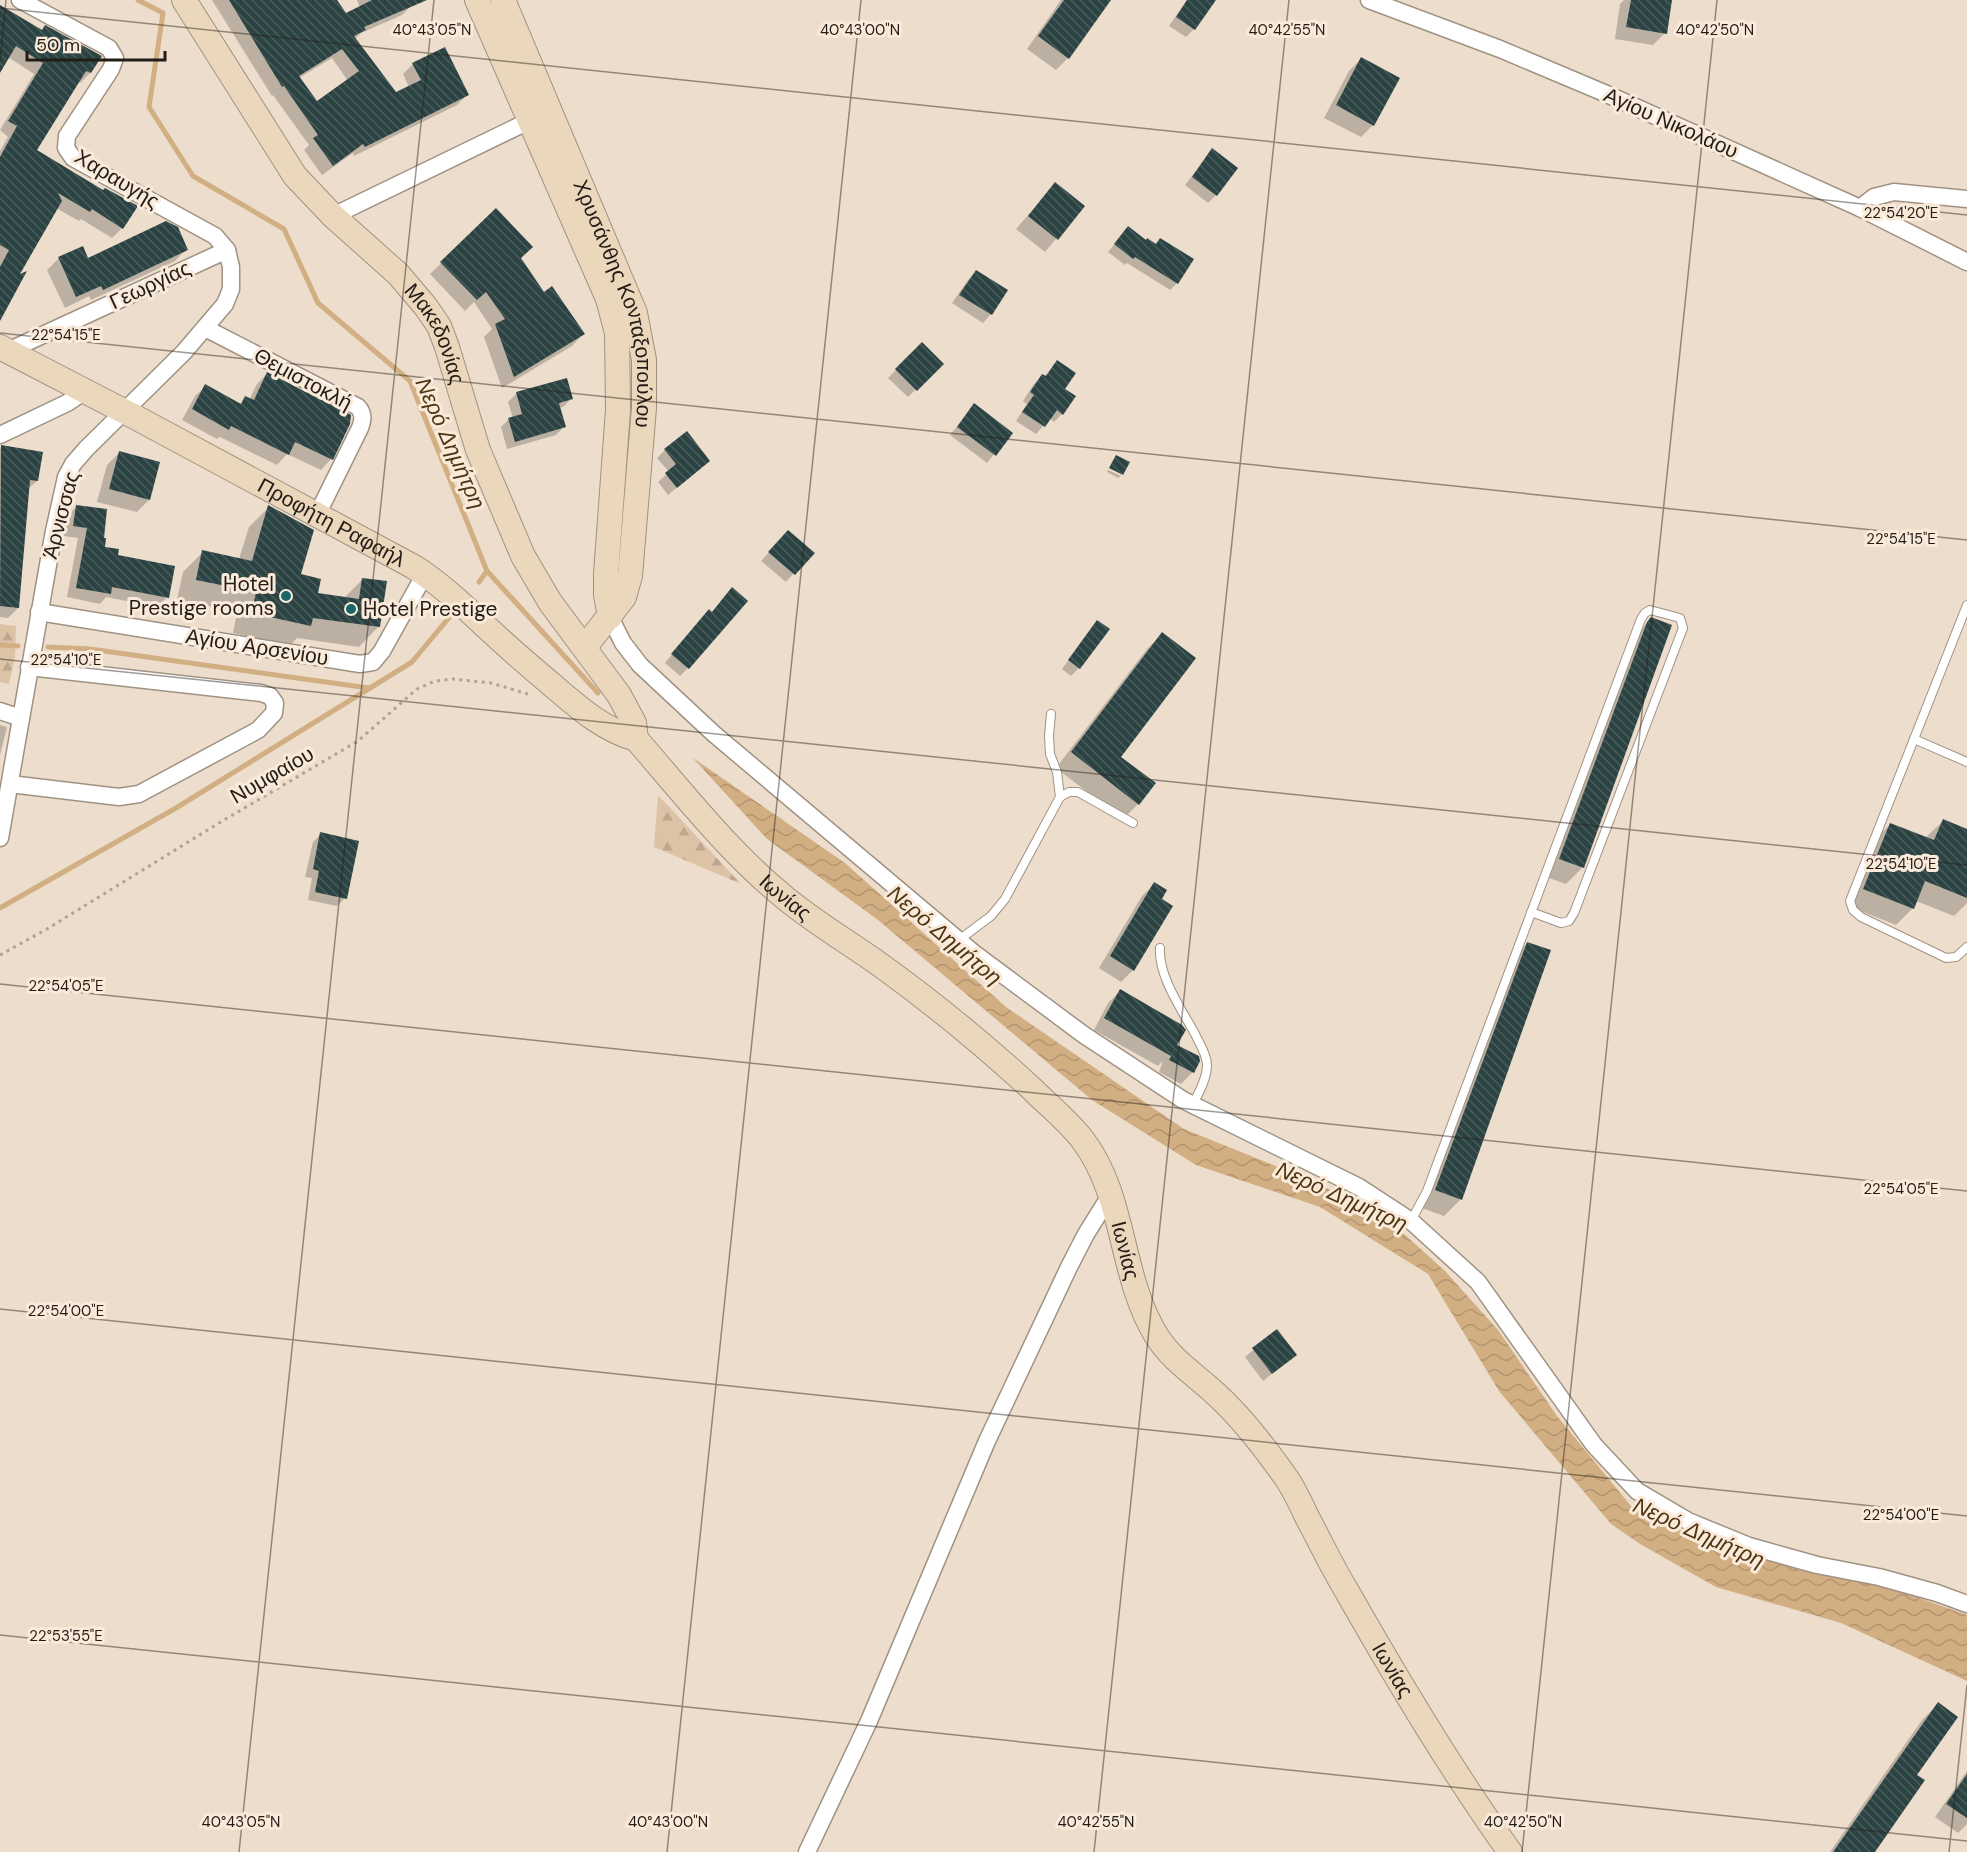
<svg xmlns="http://www.w3.org/2000/svg" width="1967" height="1852" font-family="'DM Sans',sans-serif">
  <style>
    .forest { fill: url(#forest-firs) }
    .water { fill: url(#water-waves) }
    .shadow { fill: #0003; fill-rule: evenodd }
    .lines { fill: none; stroke-linecap: round; stroke-linejoin: round }
    .stream { stroke: #d2ae83; stroke-width: 5 }
    .building { fill: url(#building-back-hatch); fill-rule: evenodd }
    .lane-casing { stroke: #a09282; stroke-width: 10 }
    .street-casing { stroke: #a09282; stroke-width: 19 }
    .secondary-casing { stroke: #a09282; stroke-width: 26 }
    .path { stroke: #b0a396; stroke-width: 3; stroke-dasharray: 3 4.5; stroke-linecap: butt }
    .lane { stroke: #fff; stroke-width: 8 }
    .street { stroke: #fff; stroke-width: 16 }
    .secondary { stroke: #ebd7bb; stroke-width: 24 }
    .ticks { fill: none; stroke: #231d17; stroke-width: 1.5; stroke-opacity: 0.45 }
    .poi-dot { fill: #186669; stroke: #faead9; stroke-width: 2 }
    .labels { text-anchor: middle; stroke-width: 6; stroke-linejoin: round; paint-order: stroke }
    .street-label { font-size: 21px; fill: #231d17; stroke: #faead9 }
    .poi-label { font-size: 21px; fill: #231d17; stroke: #faead9; text-anchor: end }
    .water-label { font-size: 22px; font-style: italic; fill: #4f3513; stroke: #faead9 }
    .ticks-label { font-size: 15px; text-anchor: middle; fill: #231d17; stroke: #faead9; stroke-width: 6; stroke-linejoin: round; paint-order: stroke }
  </style>
  <defs>
    <pattern id="forest-firs" width="22" height="20" patternUnits="userSpaceOnUse" patternTransform="scale(1.5)"><rect width="22" height="20" fill="#ddc3a6"/><path d="M5 1l3.5 6h-7zM16 11l3.5 6h-7z" fill="#bda78e"/></pattern>
    <pattern id="water-waves" width="16" height="10" patternUnits="userSpaceOnUse" patternTransform="scale(1.5)"><rect width="16" height="10" fill="#d2ae83"/><path d="M0 5q4-4 8 0t8 0" fill="none" stroke="#b49570"/></pattern>
    <pattern id="building-back-hatch" width="6" height="6" patternUnits="userSpaceOnUse" patternTransform="scale(1.5)"><rect width="6" height="6" fill="#2c4344"/><path d="M-1 5l2 2M0 0l6 6M5-1l2 2" fill="none" stroke="#495b5b"/></pattern>
  </defs>
  <rect width="100%" height="100%" fill="#ecddcc"/>
  <!-- forest -->
  <g class="forest">
    <polygon points="0,624 16,626 15,657 9,684 0,682"/>
    <polygon points="658,795 741,884 654,847"/>
  </g>
  <!-- water -->
  <polygon class="water" points="693,758 845,863 1006,1007 1184,1129 1293,1173 1381,1213 1445,1271 1498,1330 1557,1416 1631,1506 1713,1546 1894,1589 1967,1615 1967,1681 1841,1623 1716,1587 1640,1544 1611,1524 1499,1391 1428,1274 1320,1207 1196,1165 1092,1100 878,920 767,839"/>
  <!-- shadow -->
  <g class="shadow">
    <path d="M 212,0 L 336,0 L 346,15 L 360,8 L 357,0 L 410,0 L 412,5 L 402,15 L 361,33 L 355,39 L 395,94 L 409,87 L 403,74 L 413,64 L 467,95 L 457,105 L 354,156 L 353,153 L 322,175 L 304,150 L 309,145 L 273,95 L 272,96 ZM 332,58 L 348,81 L 317,103 L 299,78 Z"/>
    <polygon points="1061,0 1109,0 1068,58 1056,70 1027,49"/>
    <polygon points="1187,0 1203,0 1210,5 1194,29 1186,37 1169,26"/>
    <polygon points="1624,0 1670,0 1665,33 1653,45 1615,39 1620,4"/>
    <polygon points="0,7 41,31 99,57 90,73 80,83 78,81 35,150 122,228 112,238 81,219 79,221 56,208 17,278 0,313 0,151 8,137 0,130 34,74 8,57 0,70"/>
    <polygon points="1361,59 1373,125 1361,137 1324,118 1349,71"/>
    <polygon points="1212,150 1216,195 1208,203 1185,185"/>
    <polygon points="1055,184 1083,206 1045,252 1016,229"/>
    <polygon points="496,211 520,258 544,294 583,334 572,346 502,388 484,337 492,329 474,302 465,311 430,274"/>
    <polygon points="1128,228 1146,242 1155,245 1160,240 1192,260 1177,283 1170,290 1127,263 1125,265 1108,252"/>
    <polygon points="82,248 87,260 186,249 175,261 91,300 89,296 65,308 47,270 59,258"/>
    <polygon points="976,272 1005,291 990,315 983,323 952,303 968,280"/>
    <polygon points="922,344 942,364 908,397 888,378"/>
    <polygon points="1057,362 1063,389 1062,414 1054,422 1050,419 1036,434 1016,421 1027,404 1023,401 1034,384 1042,376 1044,377"/>
    <polygon points="267,374 331,459 321,470 287,454 277,465 220,437 217,439 182,420 195,396 206,386 239,405 246,398 249,400 257,384"/>
    <polygon points="516,394 571,399 563,407 559,408 564,427 556,435 507,449 501,427 509,419 513,418 508,402"/>
    <polygon points="974,405 1011,433 987,463 950,435"/>
    <polygon points="2,447 37,481 28,489 18,608 8,618 0,617 0,449"/>
    <polygon points="665,450 700,468 668,495 658,482 669,472 657,458"/>
    <polygon points="119,453 149,500 137,512 97,502 107,465"/>
    <polygon points="1108,470 1121,476 1118,478 1107,472"/>
    <polygon points="76,507 103,548 117,556 167,597 157,607 106,597 100,604 67,597 78,538 64,536 66,517"/>
    <polygon points="269,507 300,575 316,594 344,598 363,579 379,626 359,647 297,638 289,646 233,633 237,612 177,600 183,572 203,552 239,559 249,527"/>
    <polygon points="780,540 812,553 786,582 761,561"/>
    <polygon points="711,613 688,668 680,676 665,663 701,619"/>
    <polygon points="1651,619 1583,867 1566,884 1543,876 1634,636"/>
    <polygon points="1097,622 1079,668 1071,676 1062,669"/>
    <polygon points="1162,634 1119,757 1138,804 1123,819 1056,768 1147,649"/>
    <polygon points="0,725 7,727 0,755"/>
    <polygon points="1943,821 1967,831 1967,903 1954,916 1916,901 1913,908 1896,925 1848,906 1874,841 1890,824 1925,838"/>
    <polygon points="321,834 345,898 337,906 308,900 312,878 305,877 313,842"/>
    <polygon points="1154,884 1133,970 1121,982 1099,968 1142,896"/>
    <polygon points="1528,943 1461,1199 1444,1216 1419,1207 1511,960"/>
    <polygon points="1120,991 1175,1046 1193,1072 1181,1084 1159,1072 1163,1061 1158,1066 1094,1030 1108,1003"/>
    <polygon points="1276,1331 1295,1355 1263,1381 1245,1357"/>
    <polygon points="1938,1704 1915,1776 1873,1852 1830,1852 1922,1720"/>
    <polygon points="1967,1771 1967,1824 1958,1833 1935,1817"/>
  </g>
  <g class="lines">
    <!-- stream -->
    <g class="stream">
      <polyline points="138,0 163,13 149,107 193,176 284,229 318,303 410,381 487,571 598,693"/>
      <polyline points="479,582 487,571"/>
      <polyline points="0,645 18,646"/>
      <polyline points="48,647 90,649 369,688"/>
      <polyline points="0,908 176,808 412,662 457,608"/>
    </g>
  </g>
  <!-- building -->
  <g class="building">
    <path d="M 229,0 L 337,0 L 346,13 L 372,0 L 427,0 L 364,27 L 366,30 L 354,36 L 396,92 L 421,80 L 412,63 L 445,47 L 469,95 L 365,147 L 363,144 L 333,166 L 313,138 L 318,135 L 284,86 L 282,87 ZM 342,49 L 359,71 L 317,101 L 299,76 Z"/>
    <polygon points="1064,0 1111,0 1069,59 1038,36"/>
    <polygon points="1187,0 1216,0 1195,30 1176,17"/>
    <polygon points="1631,0 1672,0 1667,34 1626,27"/>
    <polygon points="0,5 42,30 45,25 102,56 91,73 86,71 37,150 103,190 105,188 138,206 123,229 92,209 90,212 58,193 62,201 20,274 27,271 0,321 0,267 9,250 0,245 0,157 17,126 8,121 43,63 16,46 0,73"/>
    <polygon points="1361,57 1400,78 1374,126 1336,105"/>
    <polygon points="1212,148 1238,168 1217,196 1192,177"/>
    <polygon points="1055,182 1085,206 1058,240 1028,216"/>
    <polygon points="496,208 533,247 521,258 544,292 552,286 585,334 514,377 495,324 505,319 486,292 477,300 440,262"/>
    <polygon points="166,221 178,227 188,250 103,290 101,286 76,297 58,257 83,246 88,258"/>
    <polygon points="1128,226 1146,240 1147,238 1156,244 1160,238 1194,259 1178,284 1135,257 1133,259 1114,244"/>
    <polygon points="976,270 1008,290 992,315 959,295"/>
    <polygon points="922,342 944,364 917,391 895,369"/>
    <polygon points="1057,360 1076,373 1065,389 1076,396 1063,415 1057,410 1045,427 1022,412 1034,395 1030,392 1042,374 1046,376"/>
    <polygon points="267,372 351,415 350,424 333,460 295,442 289,455 231,426 229,430 192,409 205,384 241,404 245,396 254,400"/>
    <polygon points="567,378 573,399 559,403 566,427 515,442 508,418 522,414 516,392"/>
    <polygon points="974,403 1013,433 996,456 957,427"/>
    <polygon points="687,431 710,461 677,488 665,473 676,464 664,449"/>
    <polygon points="1,445 43,452 38,481 30,480 19,608 0,606"/>
    <polygon points="119,451 160,462 150,500 109,489"/>
    <polygon points="1116,455 1130,462 1123,475 1109,468"/>
    <polygon points="76,505 107,509 104,538 106,538 105,547 119,549 118,555 175,566 169,598 112,587 111,594 76,588 87,528 73,526"/>
    <polygon points="268,505 314,530 301,574 321,579 318,593 359,599 362,578 387,581 380,627 313,618 311,626 252,613 256,592 196,580 202,550 252,561"/>
    <polygon points="788,530 815,553 795,575 768,552"/>
    <polygon points="732,587 748,601 689,669 671,654 709,609 712,612"/>
    <polygon points="1651,617 1672,625 1584,868 1559,859 1647,622"/>
    <polygon points="1097,620 1110,629 1080,669 1068,660"/>
    <polygon points="1162,632 1196,658 1121,757 1156,783 1139,805 1071,752"/>
    <polygon points="1943,819 1967,829 1967,898 1925,881 1914,909 1863,889 1890,823 1934,840"/>
    <polygon points="320,832 359,841 347,899 315,892 319,871 313,869"/>
    <polygon points="1154,882 1167,890 1162,899 1173,906 1134,971 1110,956"/>
    <polygon points="1527,942 1551,950 1462,1200 1435,1190"/>
    <polygon points="1120,989 1182,1025 1186,1030 1177,1045 1199,1056 1200,1061 1194,1073 1169,1060 1176,1047 1171,1056 1104,1018"/>
    <polygon points="1277,1329 1297,1355 1272,1374 1252,1348"/>
    <polygon points="1938,1702 1958,1717 1917,1775 1925,1780 1875,1852 1833,1852"/>
    <polygon points="1967,1774 1967,1818 1946,1804"/>
  </g>
  <g class="lines">
    <!-- lane casing -->
    <g class="lane-casing">
      <g id="lane">
        <polyline points="1967,605 1850,901 1853,910 1861,917 1946,958 1956,957 1967,947"/>
        <polyline points="1051,714 1049,736 1050,754 1057,772 1060,797"/>
        <polyline points="1914,739 1967,762"/>
        <polyline points="959,940 991,916 1005,899 1060,797 1069,792 1078,792 1133,823"/>
        <path d="M 1160,948 C 1158,976 1182,1010 1195,1034 C 1199,1043 1207,1054 1207,1065 C 1207,1078 1199,1093 1193,1104"/>
        <polyline points="1411,1221 1427,1191 1641,619 1645,613 1650,610 1680,618 1683,628 1574,913 1569,921 1561,923 1531,912"/>
      </g>
    </g>
    <!-- street casing -->
    <g class="street-casing">
      <g id="street">
        <polyline points="1369,0 1500,49 1602,92 1860,208 1967,262"/>
        <polyline points="1860,208 1874,197 1894,192 1967,199"/>
        <polyline points="333,216 529,121"/>
        <path d="M 205,328 L 358,407 C 364,414 363,420 360,428 L 317,515"/>
        <polyline points="8,351 227,250"/>
        <polyline points="0,435 67,403 85,391"/>
        <polyline points="39,612 360,664 373,662 382,651 425,574"/>
        <polyline points="610,617 623,643 640,665 714,734 975,954 1084,1035 1183,1100 1359,1187 1411,1221 1478,1282 1594,1445 1637,1491 1688,1521 1749,1546 1817,1565 1879,1577 1937,1593 1967,1604"/>
        <polyline points="0,711 21,718"/>
        <polyline points="10,784 119,797 139,794 258,730 274,713 275,703 270,696 261,693 29,667"/>
        <polyline points="0,838 54,531 66,477 73,464 86,449 184,352 225,304 231,289 231,267 227,250 215,236 73,158 66,148 67,136 111,69 115,58 109,48 20,0"/>
        <polyline points="807,1852 869,1721 987,1441 1069,1267 1086,1234 1111,1194"/>
      </g>
    </g>
    <!-- secondary casing -->
    <g class="secondary-casing">
      <g id="secondary">
        <path id="s1" d="M 184,0 L 295,176 L 333,216 L 398,274 L 426,307 L 439,326 L 447,347 L 478,450 L 523,556 L 550,602 L 619,695 L 634,723 L 636,739"/>
        <polyline points="477,0 608,299 617,333 618,410 606,574 606,595 610,617"/>
        <path id="s2" d="M 503,0 L 635,313 L 644,360 L 644,408 L 630,576 L 624,597 L 585,647"/>
        <path id="s3" d="M 0,347 L 135,417 L 414,567 C 444,586 469,611 495,635 C 513,652 532,668 551,684 C 577,706 603,730 636,739"/>
        <path id="s4" d="M 636,739 C 683,793 728,851 784,897 C 814,922 848,942 879,964 C 932,1002 983,1044 1031,1088 C 1048,1105 1067,1120 1082,1139 C 1126,1196 1119,1274 1156,1335 C 1172,1361 1196,1375 1217,1395 C 1244,1420 1266,1449 1287,1479 C 1295,1491 1301,1504 1307,1517 C 1320,1541 1331,1565 1345,1588 C 1396,1678 1449,1767 1510,1852"/>
      </g>
    </g>
    <!-- path -->
    <polyline class="path" points="0,955 47,929 219,823 358,741 417,689 435,681 453,679 491,683 531,695"/>
    <!-- lane -->
    <use href="#lane" class="lane"/>
    <!-- street -->
    <use href="#street" class="street"/>
    <!-- secondary -->
    <use href="#secondary" class="secondary"/>
  </g>
  <!-- ticks -->
  <path class="ticks" d="M 0,8 L 1967,215M 0,61 L 6,0M 0,333 L 1967,540M 0,659 L 1967,865M 0,984 L 1967,1191M 0,1309 L 1967,1516M 0,1635 L 1967,1841M 239,1852 L 434,0M 667,1852 L 861,0M 1094,1852 L 1289,0M 1522,1852 L 1717,0M 1949,1852 L 1967,1685"/>
  <!-- markers -->
  <g class="poi-dot">
    <circle cx="286" cy="596" r="6"/>
    <circle cx="351" cy="609" r="6"/>
  </g>
  <g class="labels">
    <!-- street labels -->
    <g class="street-label">
      <text transform="translate(1671 123) rotate(24)" y="7">Αγίου Νικολάου</text>
      <text transform="translate(117 179) rotate(31)" y="7">Χαραυγής</text>
      <text transform="translate(150 285) rotate(-25)" y="7">Γεωργίας</text>
      <text dy="7" stroke="none"><textPath href="#s2" startOffset="326">Χρυσάνθης Κονταξοπούλου</textPath></text>
      <text dy="7" stroke="none"><textPath href="#s1" startOffset="422">Μακεδονίας</textPath></text>
      <text transform="translate(303 379) rotate(28)" y="7">Θεμιστοκλή</text>
      <text transform="translate(61 515) rotate(-75)" y="7">Άρνισσας</text>
      <text dy="7" stroke="none"><textPath href="#s3" startOffset="375">Προφήτη Ραφαήλ</textPath></text>
      <text transform="translate(257 647) rotate(9)" y="7">Αγίου Αρσενίου</text>
      <text transform="translate(272 775) rotate(-30)" y="7">Νυμφαίου</text>
      <text dy="7" stroke="none"><textPath href="#s4" startOffset="218">Ιωνίας</textPath></text>
      <text dy="7" stroke="none"><textPath href="#s4" startOffset="722">Ιωνίας</textPath></text>
      <text dy="7" stroke="none"><textPath href="#s4" startOffset="1226">Ιωνίας</textPath></text>
    </g>
    <!-- poi labels -->
    <g class="poi-label">
      <text x="274" y="591">Hotel<tspan x="274" dy="24">Prestige rooms</tspan></text>
      <text x="363" y="616" text-anchor="start">Hotel Prestige</text>
    </g>
    <!-- water labels -->
    <g class="water-label">
      <text transform="translate(451 443) rotate(66)" y="8">Νερό Δημήτρη</text>
      <text transform="translate(945 935) rotate(40)" y="8">Νερό Δημήτρη</text>
      <text transform="translate(1342 1196) rotate(24)" y="8">Νερό Δημήτρη</text>
      <text transform="translate(1699 1532) rotate(24)" y="8">Νερό Δημήτρη</text>
    </g>
  </g>
  <g class="ticks-label">
    <text x="432" y="35">40°43'05"N</text>
    <text x="860" y="35">40°43'00"N</text>
    <text x="1287" y="35">40°42'55"N</text>
    <text x="1715" y="35">40°42'50"N</text>
    <text x="1901" y="218">22°54'20"E</text>
    <text x="66" y="340">22°54'15"E</text>
    <text x="1901" y="544">22°54'15"E</text>
    <text x="66" y="665">22°54'10"E</text>
    <text x="1901" y="869">22°54'10"E</text>
    <text x="66" y="991">22°54'05"E</text>
    <text x="1901" y="1194">22°54'05"E</text>
    <text x="66" y="1316">22°54'00"E</text>
    <text x="1901" y="1520">22°54'00"E</text>
    <text x="66" y="1641">22°53'55"E</text>
    <text x="241" y="1827">40°43'05"N</text>
    <text x="668" y="1827">40°43'00"N</text>
    <text x="1096" y="1827">40°42'55"N</text>
    <text x="1523" y="1827">40°42'50"N</text>
  </g>
  <!-- scale -->
  <path d="M27 51v9h138v-9" fill="none" stroke="#231d17" stroke-width="3"/>
  <text x="36" y="51" font-size="18" fill="#231d17" stroke="#faead9" stroke-width="4.5" paint-order="stroke">50 m</text>
</svg>
